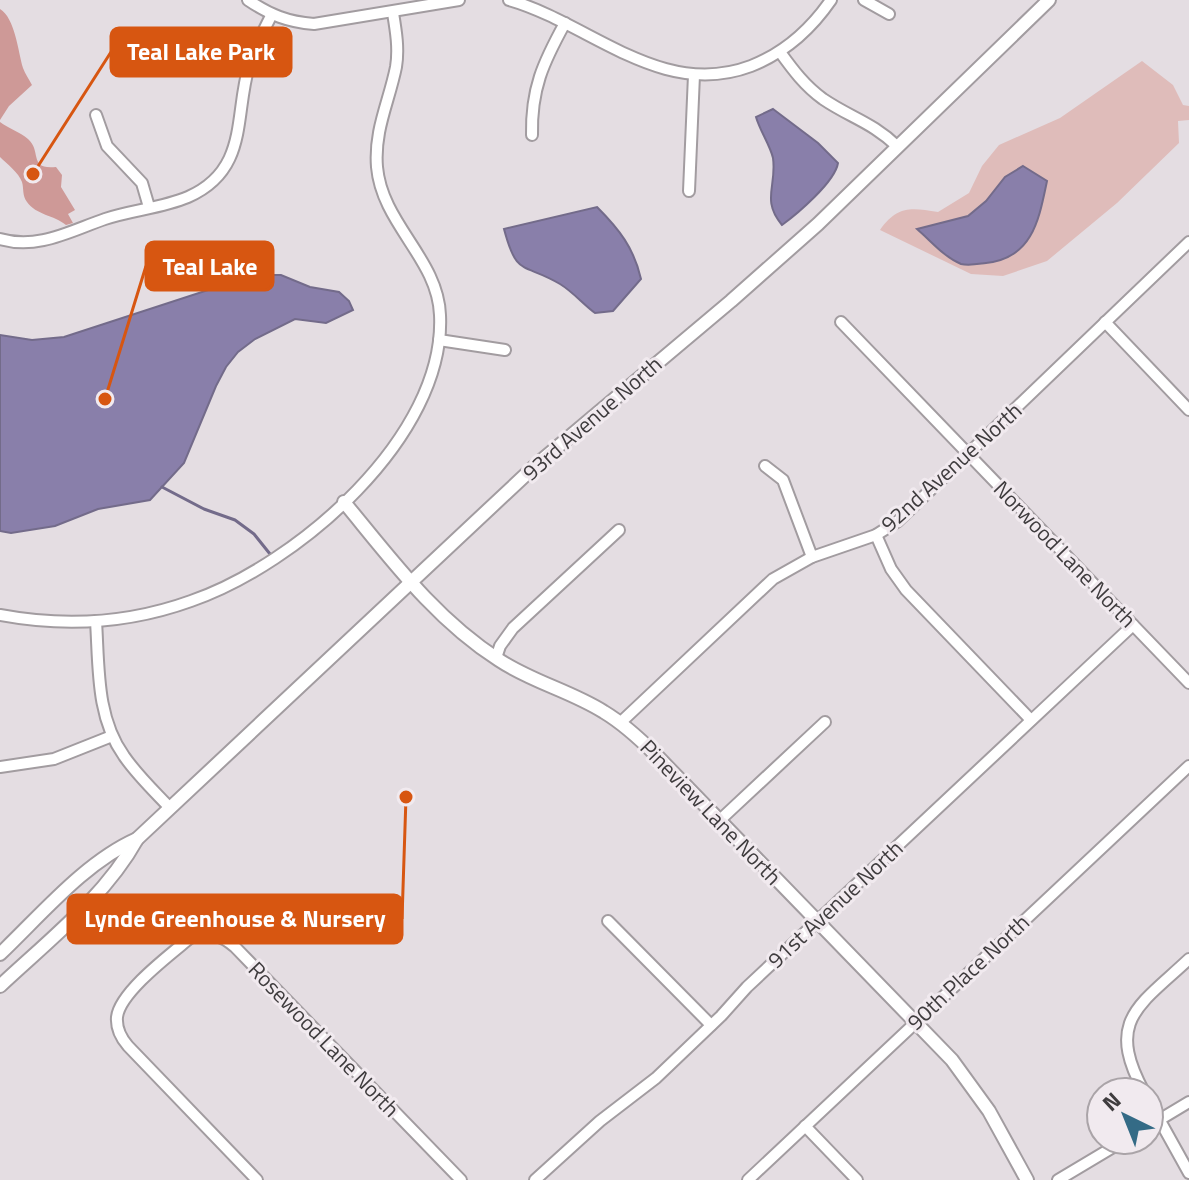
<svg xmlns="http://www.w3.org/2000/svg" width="1189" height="1180" font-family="'Titillium Web',sans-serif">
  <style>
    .green { fill: #dfbcba }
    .forest { fill: #ce9997 }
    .water { fill: #897faa; stroke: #736b8a; stroke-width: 2 }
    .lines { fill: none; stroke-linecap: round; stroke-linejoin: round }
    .stream { stroke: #736b8a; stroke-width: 3 }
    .minor-casing { stroke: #a29ca0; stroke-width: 14 }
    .tertiary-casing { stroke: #a29ca0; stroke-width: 16 }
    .minor { stroke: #fff; stroke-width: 10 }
    .tertiary { stroke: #fff; stroke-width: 12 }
    .labels { text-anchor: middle; stroke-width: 6; stroke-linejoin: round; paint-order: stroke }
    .street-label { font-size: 22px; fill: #3f3c3e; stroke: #f1eaef }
    .leader { fill: none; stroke: #d75611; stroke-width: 3 }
    .callout-dot { fill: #d75611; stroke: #f1eaef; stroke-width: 3 }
    .callout { fill: #d75611; stroke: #d75611; stroke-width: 3 }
    .callout-label { font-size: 24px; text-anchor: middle; font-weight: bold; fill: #fff }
  </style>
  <rect width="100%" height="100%" fill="#e4dde2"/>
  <!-- green -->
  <path class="green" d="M 1142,61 L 1173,85 L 1183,105 L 1189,106 L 1189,120 L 1178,121 L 1179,143 L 1117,203 L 1047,261 L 1003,276 L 971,274 L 880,230 C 898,205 911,208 938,212 L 969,193 L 982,166 L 999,145 L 1060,118 Z"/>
  <!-- forest -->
  <g class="forest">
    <path d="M 0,9 C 15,18 18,51 23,68 C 25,74 29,79 32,85 L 9,106 L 0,120 Z"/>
    <path d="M 0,122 C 8,128 20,132 28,139 C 42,151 28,170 56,167 L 62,175 L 61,187 L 75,210 L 68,214 L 73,223 L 66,225 C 54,215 36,215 27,202 C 22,195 24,189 22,182 C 19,173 7,164 0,157 Z"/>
  </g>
  <!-- water -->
  <g class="water">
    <path d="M 773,109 L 818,143 L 838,163 C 835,182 797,214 782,225 C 761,200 777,186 773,158 C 770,145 760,131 756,117 Z"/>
    <path d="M 1023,166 L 1047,181 C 1039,219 1033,258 986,263 C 978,264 969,266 961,264 C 944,257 931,241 917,229 L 968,216 L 986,201 L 1005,177 Z"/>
    <path d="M 597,207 C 619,229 634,248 641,279 L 613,311 L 595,313 C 583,304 573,292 560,284 C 523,262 517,278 504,229 Z"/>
    <polygon points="254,275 281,275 310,287 339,292 349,301 353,310 326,323 295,319 255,339 238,352 226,367 216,386 184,463 150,500 98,509 55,526 11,533 0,531 0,335 32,340 64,337"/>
  </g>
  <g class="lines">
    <!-- stream -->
    <polyline class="stream" points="162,487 204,509 235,520 254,534 270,554"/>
    <!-- minor casing -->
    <g class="minor-casing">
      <g id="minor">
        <path d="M 248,0 C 270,15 288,22 314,24 L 459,0"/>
        <path d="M 509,0 C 590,23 661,100 751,66 C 784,53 811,29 831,0"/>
        <polyline points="864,0 889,14"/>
        <path d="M 780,52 C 793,70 805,86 823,99 C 851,118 872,122 898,147"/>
        <polyline points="96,115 107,146 142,183 149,207"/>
        <path d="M 532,135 C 531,89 543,63 565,23"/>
        <polyline points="689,191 694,75"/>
        <path d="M 0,239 C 38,250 70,231 105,219 C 132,210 162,208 188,197 C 249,170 234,116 249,66 C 254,48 263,32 271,16"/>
        <polyline points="841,322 1189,683"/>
        <polyline points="1105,322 1189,410"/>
        <polyline points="439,340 505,350"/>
        <polyline points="765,466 783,480 812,557"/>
        <polyline points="876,535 891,569 906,590 1031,720"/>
        <path d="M 0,615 C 64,627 130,623 191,601 C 296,565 446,437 440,315 C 438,259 382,224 377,167 C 374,130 389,102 396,67 C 399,49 396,31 393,13"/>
        <path d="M 96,621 C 99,667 96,717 124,756 C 137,775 154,791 170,808"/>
        <polyline points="496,658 500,646 513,628 619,530"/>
        <polyline points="620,723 773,579 812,557 876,535 898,521 1189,242"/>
        <polyline points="0,767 54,759 112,736"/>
        <polyline points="720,820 825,722"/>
        <polyline points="608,921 711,1025"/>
        <path d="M 1144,1092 C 1105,1020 1139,1006 1189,959"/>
        <polyline points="1149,1101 1189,1173"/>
        <polyline points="805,1126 857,1180"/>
        <polyline points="1149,1126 1189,1102"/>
        <path d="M 257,1180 L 128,1046 C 121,1038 116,1029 117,1017 C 120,992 171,954 190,938 C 209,932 220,934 235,947 L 461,1180"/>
        <polyline points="535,1180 600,1121 656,1078 721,1016 747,987 1133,625"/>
        <polyline points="748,1180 1189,766"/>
        <polyline points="1058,1180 1125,1140"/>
      </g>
    </g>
    <!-- tertiary casing -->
    <g class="tertiary-casing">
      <g id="tertiary">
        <path d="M 344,502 C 391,559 435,619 499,660 C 532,682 571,691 604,712 C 624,724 640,739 656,755 L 952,1060 L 989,1111 L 1027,1180"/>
        <path d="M 0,954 C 41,915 85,862 137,839"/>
        <path d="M 0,986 C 48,941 105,897 137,839 L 536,465 L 731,301 L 818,224 L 1049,0"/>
      </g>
    </g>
    <!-- minor -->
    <use href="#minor" class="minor"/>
    <!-- tertiary -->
    <use href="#tertiary" class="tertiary"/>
  </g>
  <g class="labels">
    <!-- street labels -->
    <g class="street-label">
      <text transform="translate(592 418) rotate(-41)" y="8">93rd Avenue North</text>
      <text transform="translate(951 467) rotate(-42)" y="8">92nd Avenue North</text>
      <text transform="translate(1065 554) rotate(46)" y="8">Norwood Lane North</text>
      <text transform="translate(711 812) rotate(46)" y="8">Pineview Lane North</text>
      <text transform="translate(835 904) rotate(-43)" y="8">91st Avenue North</text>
      <text transform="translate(968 972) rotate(-43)" y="8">90th Place North</text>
      <text transform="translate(324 1039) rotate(46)" y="8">Rosewood Lane North</text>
    </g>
  </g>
  <!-- callouts -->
  <path class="leader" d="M33 174L111 52M105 399L146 266M406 797L402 919"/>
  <g class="callout-dot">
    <circle cx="33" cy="174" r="8"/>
    <circle cx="105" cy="399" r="8"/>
    <circle cx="406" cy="797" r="8"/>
  </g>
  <g class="callout">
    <rect x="111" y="28" width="180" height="48" rx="8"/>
    <rect x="146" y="242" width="127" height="48" rx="8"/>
    <rect x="68" y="895" width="334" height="48" rx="8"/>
  </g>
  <g class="callout-label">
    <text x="201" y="60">Teal Lake Park</text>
    <text x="210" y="275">Teal Lake</text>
    <text x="235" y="927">Lynde Greenhouse &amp; Nursery</text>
  </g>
  <!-- north arrow -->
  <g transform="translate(1125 1116) rotate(317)"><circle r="38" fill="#f1eaef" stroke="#aaa4a8" stroke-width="2"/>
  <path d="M0-6L14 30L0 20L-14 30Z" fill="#346b86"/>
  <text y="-12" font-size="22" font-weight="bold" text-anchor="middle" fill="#3f3c3e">N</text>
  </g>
</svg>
